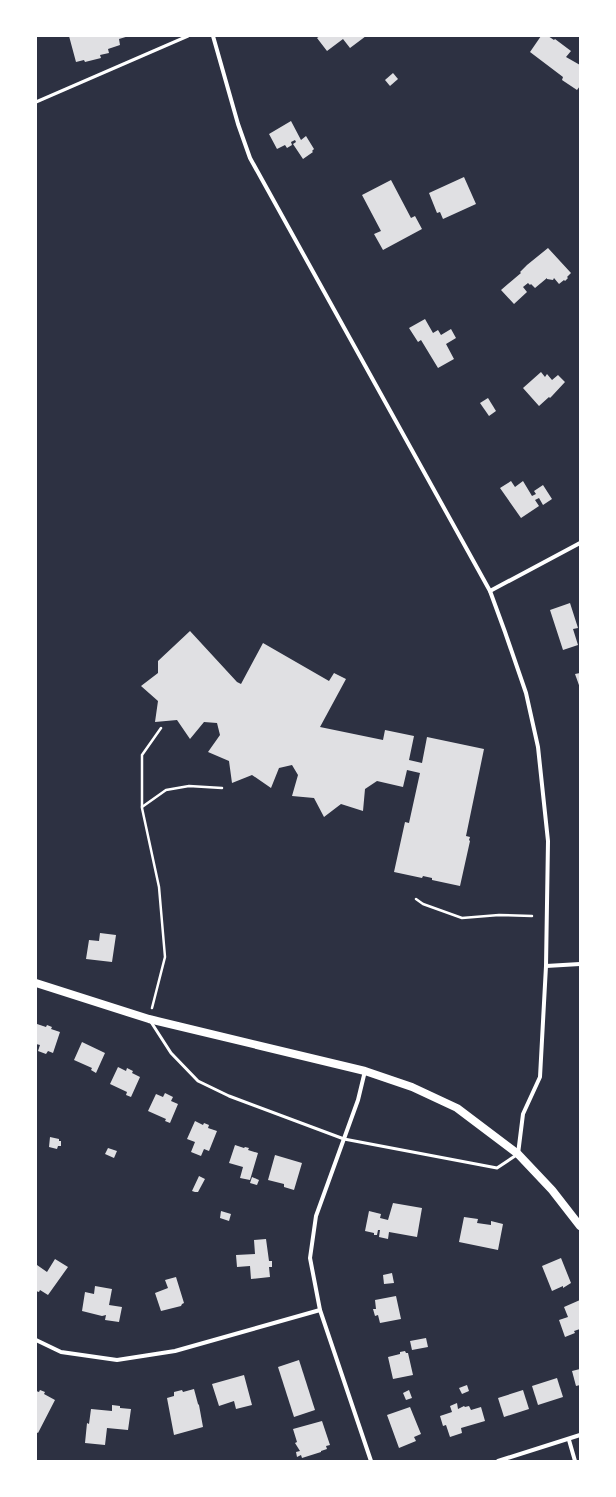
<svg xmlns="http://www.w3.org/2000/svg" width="616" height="1497" font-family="'Nunito Sans',sans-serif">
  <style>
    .building { fill: #e0e0e3 }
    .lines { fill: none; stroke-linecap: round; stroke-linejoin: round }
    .path { stroke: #fff; stroke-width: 2.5 }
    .service { stroke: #fff; stroke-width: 3 }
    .minor { stroke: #fff; stroke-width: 4 }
    .secondary { stroke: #fff; stroke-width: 8 }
  </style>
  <rect width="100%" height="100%" fill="#2d3142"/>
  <!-- building -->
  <g class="building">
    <polygon points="69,36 129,36 119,39 120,45 108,49 109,53 100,55 101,58 85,62 84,60 76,62"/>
    <polygon points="320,36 366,36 350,48 343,39 327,51 317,38"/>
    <polygon points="541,36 548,36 554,40 555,39 571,51 566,57 580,65 580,86 577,90 562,80 563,77 530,52"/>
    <polygon points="393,73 398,79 390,86 385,80"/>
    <polygon points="291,121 301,140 306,136 314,149 312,151 313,152 303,159 293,144 296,142 295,140 291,142 292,145 287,148 285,145 277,149 269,134"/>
    <polygon points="464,177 476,204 443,219 440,212 437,213 429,193"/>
    <polygon points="391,180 411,218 415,216 422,229 383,250 374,234 381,231 362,195"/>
    <polygon points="548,248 571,273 567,277 568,278 565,281 564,280 559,284 554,278 553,280 547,279 547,278 535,288 531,284 530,285 528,283 523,287 527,292 514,304 501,290 521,273 520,272 527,265"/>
    <polygon points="425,319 433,333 438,330 441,335 451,329 456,338 446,344 454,359 438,368 421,340 418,342 409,328"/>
    <polygon points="541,372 545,377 547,374 552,380 558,375 565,382 552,396 550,398 549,397 539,406 523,388"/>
    <polygon points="488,398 496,411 489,416 480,403"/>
    <polygon points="511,481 515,487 523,481 532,496 536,494 534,491 543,485 552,499 543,505 539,498 535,500 539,506 521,518 500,488"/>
    <polygon points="570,603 578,628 573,629 578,645 563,650 550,610"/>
    <polygon points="190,631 237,682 241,684 263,643 329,681 334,673 346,679 320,727 383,740 385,730 414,736 409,760 422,763 427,737 484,749 466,836 470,837 469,840 470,841 460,886 432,880 432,878 423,876 422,878 394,872 405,822 409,823 420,773 407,770 403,787 377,781 365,789 363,811 341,804 324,817 314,798 292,796 298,775 292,765 279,768 271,788 252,775 232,783 229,761 208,752 220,735 217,723 204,722 190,739 177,720 155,722 158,701 141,686 158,673 158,661"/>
    <polygon points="580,673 580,688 575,674"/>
    <polygon points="100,933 116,935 112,962 86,959 89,940 99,941"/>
    <polygon points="37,1024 46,1027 47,1025 52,1027 51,1029 60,1032 53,1053 48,1051 46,1054 38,1051 40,1045 36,1044"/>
    <polygon points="82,1042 105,1053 96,1073 91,1070 92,1068 74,1060"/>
    <polygon points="118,1067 126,1071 127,1068 133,1071 132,1073 140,1077 131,1097 126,1095 127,1092 110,1084"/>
    <polygon points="165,1093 173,1097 171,1101 178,1104 170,1123 165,1121 166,1119 148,1111 156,1094 163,1097"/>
    <polygon points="195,1121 203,1125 204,1123 209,1125 208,1128 217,1131 209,1151 204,1149 201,1156 191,1152 195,1142 187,1139"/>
    <polygon points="50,1137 59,1139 59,1141 61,1141 61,1146 58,1146 57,1149 49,1147"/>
    <polygon points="235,1145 244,1148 245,1147 249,1148 248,1150 258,1153 250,1180 240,1178 243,1167 229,1163"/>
    <polygon points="108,1148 117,1151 114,1158 105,1154"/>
    <polygon points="275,1155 302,1163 294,1190 284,1187 284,1184 268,1180"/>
    <polygon points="199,1176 205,1179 198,1192 195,1192 192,1191"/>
    <polygon points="252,1177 259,1180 257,1185 250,1183"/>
    <polygon points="393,1203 422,1208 417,1237 389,1232 388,1239 379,1237 380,1230 378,1230 377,1235 374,1235 374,1233 365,1231 369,1211 381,1214 380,1218 388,1220"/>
    <polygon points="221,1211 231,1214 229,1221 220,1218"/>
    <polygon points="464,1217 478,1219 477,1223 491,1225 491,1221 503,1224 498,1250 459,1242"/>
    <polygon points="266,1239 269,1261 272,1261 272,1267 269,1267 270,1277 251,1279 250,1266 237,1267 236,1255 255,1254 254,1240"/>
    <polygon points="561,1258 571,1283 563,1288 563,1286 552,1291 542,1266"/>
    <polygon points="55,1259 68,1267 48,1295 40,1290 39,1292 36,1291 36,1267 37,1265 47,1272"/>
    <polygon points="392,1273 394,1283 384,1284 383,1275"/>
    <polygon points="176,1277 184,1303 182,1304 181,1306 161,1311 155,1293 168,1288 165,1280"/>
    <polygon points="95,1286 112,1289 109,1305 122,1307 119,1322 105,1320 106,1315 102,1316 82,1311 85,1292 94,1294"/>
    <polygon points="396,1296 401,1319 380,1323 378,1315 375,1316 373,1309 376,1309 375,1300"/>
    <polygon points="580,1300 580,1329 574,1331 575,1333 565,1337 559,1320 568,1317 564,1307"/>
    <polygon points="426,1338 428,1347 412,1350 410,1341"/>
    <polygon points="405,1351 406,1353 408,1353 413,1375 393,1379 388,1357 400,1354 400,1352"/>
    <polygon points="299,1360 315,1410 294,1417 278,1367"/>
    <polygon points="580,1369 580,1385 576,1386 572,1371"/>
    <polygon points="244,1375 252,1405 236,1409 234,1401 219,1406 212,1384"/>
    <polygon points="557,1378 563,1397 538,1405 532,1386"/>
    <polygon points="467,1385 469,1391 462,1394 459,1388"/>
    <polygon points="194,1389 198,1404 199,1405 203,1427 174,1435 167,1398 174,1396 174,1392 182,1390 183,1392"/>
    <polygon points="40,1390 45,1392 44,1394 55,1400 38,1433 36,1432 36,1391 39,1392"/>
    <polygon points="409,1390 412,1398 406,1400 403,1393"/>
    <polygon points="523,1390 529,1409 504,1417 498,1398"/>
    <polygon points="457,1403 458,1409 464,1406 465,1407 469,1406 471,1410 481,1407 485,1421 461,1428 462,1433 450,1437 446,1425 443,1426 440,1416 452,1412 450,1406"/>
    <polygon points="112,1405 120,1406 120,1408 131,1409 128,1430 107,1428 105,1445 85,1443 87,1423 89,1424 91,1409 112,1411"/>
    <polygon points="410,1407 421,1434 414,1437 416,1441 399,1448 387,1415"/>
    <polygon points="322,1421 330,1445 326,1446 327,1449 321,1451 321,1452 302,1458 301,1455 297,1457 296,1452 300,1451 295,1443 297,1442 293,1429"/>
  </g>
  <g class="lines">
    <!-- path -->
    <g class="path">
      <polyline points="142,807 166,790 189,786 222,788"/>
      <polyline points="416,899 423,904 462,918 499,915 532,916"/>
      <polyline points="152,1008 165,957 159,887 142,808 142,755 161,728"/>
    </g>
    <!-- service -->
    <g class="service">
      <polyline points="36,102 188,36"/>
      <polyline points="151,1022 171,1053 198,1081 229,1096 344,1139 497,1168 518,1154"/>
    </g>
    <!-- minor -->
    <g class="minor">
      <polyline points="213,36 238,124 250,158 490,591 505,632 526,693 538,747 548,841 546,966 540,1077 523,1114 518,1154"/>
      <polyline points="490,591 580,543"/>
      <polyline points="546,966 580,964"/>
      <polyline points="365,1071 358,1100 316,1216 310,1258 320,1310 371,1461"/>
      <polyline points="36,1340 61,1352 117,1360 175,1351 320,1310"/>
      <polyline points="569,1440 575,1461"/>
      <polyline points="498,1461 580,1435"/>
    </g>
    <!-- secondary -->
    <polyline class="secondary" points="36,983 149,1019 365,1071 412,1087 457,1108 518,1154 552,1190 580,1226"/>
  </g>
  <!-- border -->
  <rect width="616" height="1497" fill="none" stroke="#ffffff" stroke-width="74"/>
</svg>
